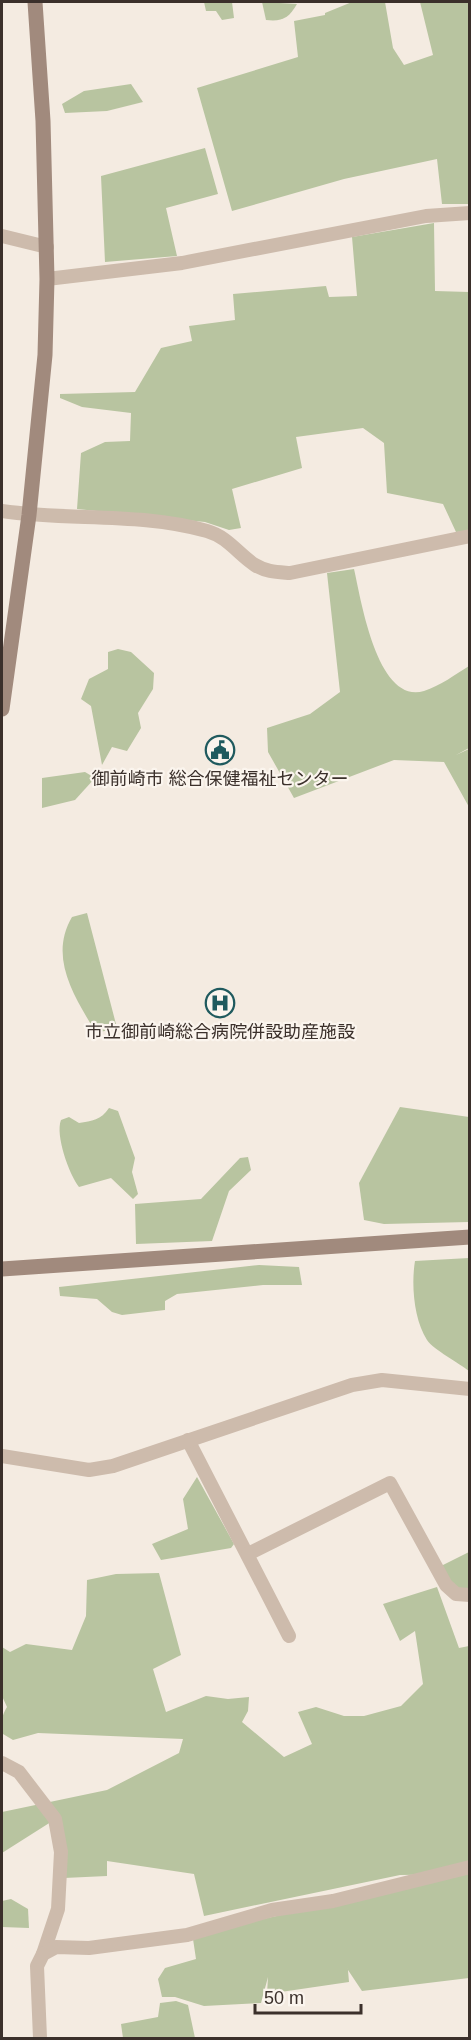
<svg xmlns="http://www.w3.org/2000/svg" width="471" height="2040" font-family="Arial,'Noto Sans JP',sans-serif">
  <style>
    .green { fill: #b8c4a0 }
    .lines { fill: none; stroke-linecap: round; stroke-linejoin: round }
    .street { stroke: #cdbbac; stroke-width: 14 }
    .secondary { stroke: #a18a7d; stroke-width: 15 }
    .labels { text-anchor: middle; stroke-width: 4.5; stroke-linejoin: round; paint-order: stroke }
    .poi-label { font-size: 18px; fill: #3b302b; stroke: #fbf5ee }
  </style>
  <rect width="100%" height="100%" fill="#f4ebe1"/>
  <!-- green -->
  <g class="green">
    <polygon points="204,2 232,2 234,18 222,20 216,11 206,11"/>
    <path d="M 262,2 L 297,4 C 289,18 282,22 266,20 Z"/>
    <polygon points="352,2 385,2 393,48 404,65 433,55 420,2 469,2 469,204 442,204 437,159 344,179 232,211 197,88 298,57 294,21 325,15 325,13"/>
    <polygon points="131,84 143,102 107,111 65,113 62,104 84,91"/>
    <polygon points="205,148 218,194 166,208 177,256 105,262 101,176"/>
    <polygon points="434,223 435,291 469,292 469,531 456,532 443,504 387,493 384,443 363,428 296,437 302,468 232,489 241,528 229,530 205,522 77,509 81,453 105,442 130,441 131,413 82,407 60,398 60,394 135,392 161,348 192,341 189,326 235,320 233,294 326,286 329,297 357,296 352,237"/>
    <path d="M 354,569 C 361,599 377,705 424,691 C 440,686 456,674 469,666 L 469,748 L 456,755 L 469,749 L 469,807 L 444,762 L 394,760 L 294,798 L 268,752 L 267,728 L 310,714 L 340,692 L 327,573 Z"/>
    <polygon points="118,649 131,652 154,673 153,689 138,713 141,728 127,751 112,747 102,765 91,706 81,699 89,679 108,669 108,652"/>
    <polygon points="85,772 95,778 75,800 42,808 42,778"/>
    <path d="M 87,913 L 117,1028 L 96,1033 C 75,997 48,958 72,917 Z"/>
    <polygon points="400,1107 469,1117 469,1222 384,1224 364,1220 359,1183"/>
    <path d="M 109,1108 L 118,1111 L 135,1158 L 132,1172 L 138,1194 L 133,1199 L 111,1178 L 79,1187 C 69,1174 55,1135 61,1120 L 69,1117 L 79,1123 C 92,1121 101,1120 109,1108 Z"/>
    <polygon points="248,1157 251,1170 229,1191 212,1241 136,1244 135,1204 201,1199 240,1158"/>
    <path d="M 469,1258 L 470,1258 L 469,1371 C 459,1363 434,1350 427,1340 C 414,1320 411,1285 415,1261 Z"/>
    <polygon points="259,1265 299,1267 302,1285 263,1285 177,1294 165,1301 165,1310 122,1315 112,1312 97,1299 60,1296 59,1287"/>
    <polygon points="197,1477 234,1544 231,1548 161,1560 152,1544 188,1529 183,1499"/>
    <polygon points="469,1552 469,1593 446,1585 441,1566"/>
    <path d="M 159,1573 L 181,1655 L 153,1669 L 166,1712 L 206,1696 L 228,1699 L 249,1697 L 248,1711 L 242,1722 L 284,1757 L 312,1744 L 298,1712 L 316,1707 L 344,1716 L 364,1716 L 401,1706 L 423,1684 L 415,1631 L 400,1641 L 383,1604 L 437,1587 L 459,1648 L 469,1646 L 469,1978 L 362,1991 L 348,1970 L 345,1935 L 349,1982 L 267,1994 L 268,1977 L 261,2003 L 204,2006 L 175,1997 L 162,1997 L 158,1979 L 165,1968 L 196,1959 L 193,1939 L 209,1931 L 465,1874 L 400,1875 L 204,1916 L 194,1874 L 107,1861 L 107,1876 L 64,1878 L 54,1820 L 2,1853 L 2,1812 L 107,1790 L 179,1753 L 183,1739 L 38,1733 L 13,1740 L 3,1734 C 1,1723 1,1717 7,1707 L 2,1696 L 2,1647 L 10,1652 L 26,1644 L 72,1650 L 86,1616 L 87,1580 L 116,1574 Z"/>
    <polygon points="11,1899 28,1909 29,1928 2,1927 2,1901"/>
    <polygon points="176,2001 188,2005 195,2038 123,2038 121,2024 158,2017 160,2003"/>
  </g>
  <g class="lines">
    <!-- street -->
    <g class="street">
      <polyline points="2,236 47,247"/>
      <polyline points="47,279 182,263 426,216 470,213"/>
      <path d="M 2,511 C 69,521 140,512 207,531 C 228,537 238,554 255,565 C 266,572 278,572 290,573 L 470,536"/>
      <polyline points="188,1440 289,1636"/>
      <polyline points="2,1456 89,1470 113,1466 352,1385 382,1380 470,1389"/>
      <polyline points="248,1554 390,1483 446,1585 456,1594 470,1595"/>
      <polyline points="2,1763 19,1772 55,1819 61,1852 58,1909 43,1954"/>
      <polyline points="40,2038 37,1966 43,1954 56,1947 89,1948 187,1935 272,1910 333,1901 470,1867"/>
    </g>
    <!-- secondary -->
    <g class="secondary">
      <polyline points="2,709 29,515 45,355 47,279 43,121 35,2"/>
      <polyline points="2,1269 470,1237"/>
    </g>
  </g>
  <!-- icons -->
  <defs>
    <g id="civic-ring" transform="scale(1.5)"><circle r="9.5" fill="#fbf5ee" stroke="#1f5a5e" stroke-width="1.5"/><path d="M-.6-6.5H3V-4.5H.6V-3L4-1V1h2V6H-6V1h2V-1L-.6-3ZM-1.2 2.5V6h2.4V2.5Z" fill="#1f5a5e"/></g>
    <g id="hospital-ring" transform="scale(1.5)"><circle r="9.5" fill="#fbf5ee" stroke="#1f5a5e" stroke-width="1.5"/><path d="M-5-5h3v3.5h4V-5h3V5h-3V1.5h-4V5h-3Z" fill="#1f5a5e"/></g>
  </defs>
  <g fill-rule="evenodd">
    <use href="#civic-ring" x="220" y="750"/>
    <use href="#hospital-ring" x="220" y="1003"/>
  </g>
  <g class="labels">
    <!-- poi labels -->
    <g class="poi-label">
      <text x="220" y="785">御前崎市 総合保健福祉センター</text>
      <text x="220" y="1038">市立御前崎総合病院併設助産施設</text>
    </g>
  </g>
  <!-- border -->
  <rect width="471" height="2040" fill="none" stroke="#3b302b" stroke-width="6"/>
  <!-- scale -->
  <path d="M255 2004v9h106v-9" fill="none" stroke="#3b302b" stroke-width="3"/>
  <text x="264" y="2004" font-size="18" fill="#3b302b" stroke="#fbf5ee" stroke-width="4.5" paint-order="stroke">50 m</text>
</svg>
